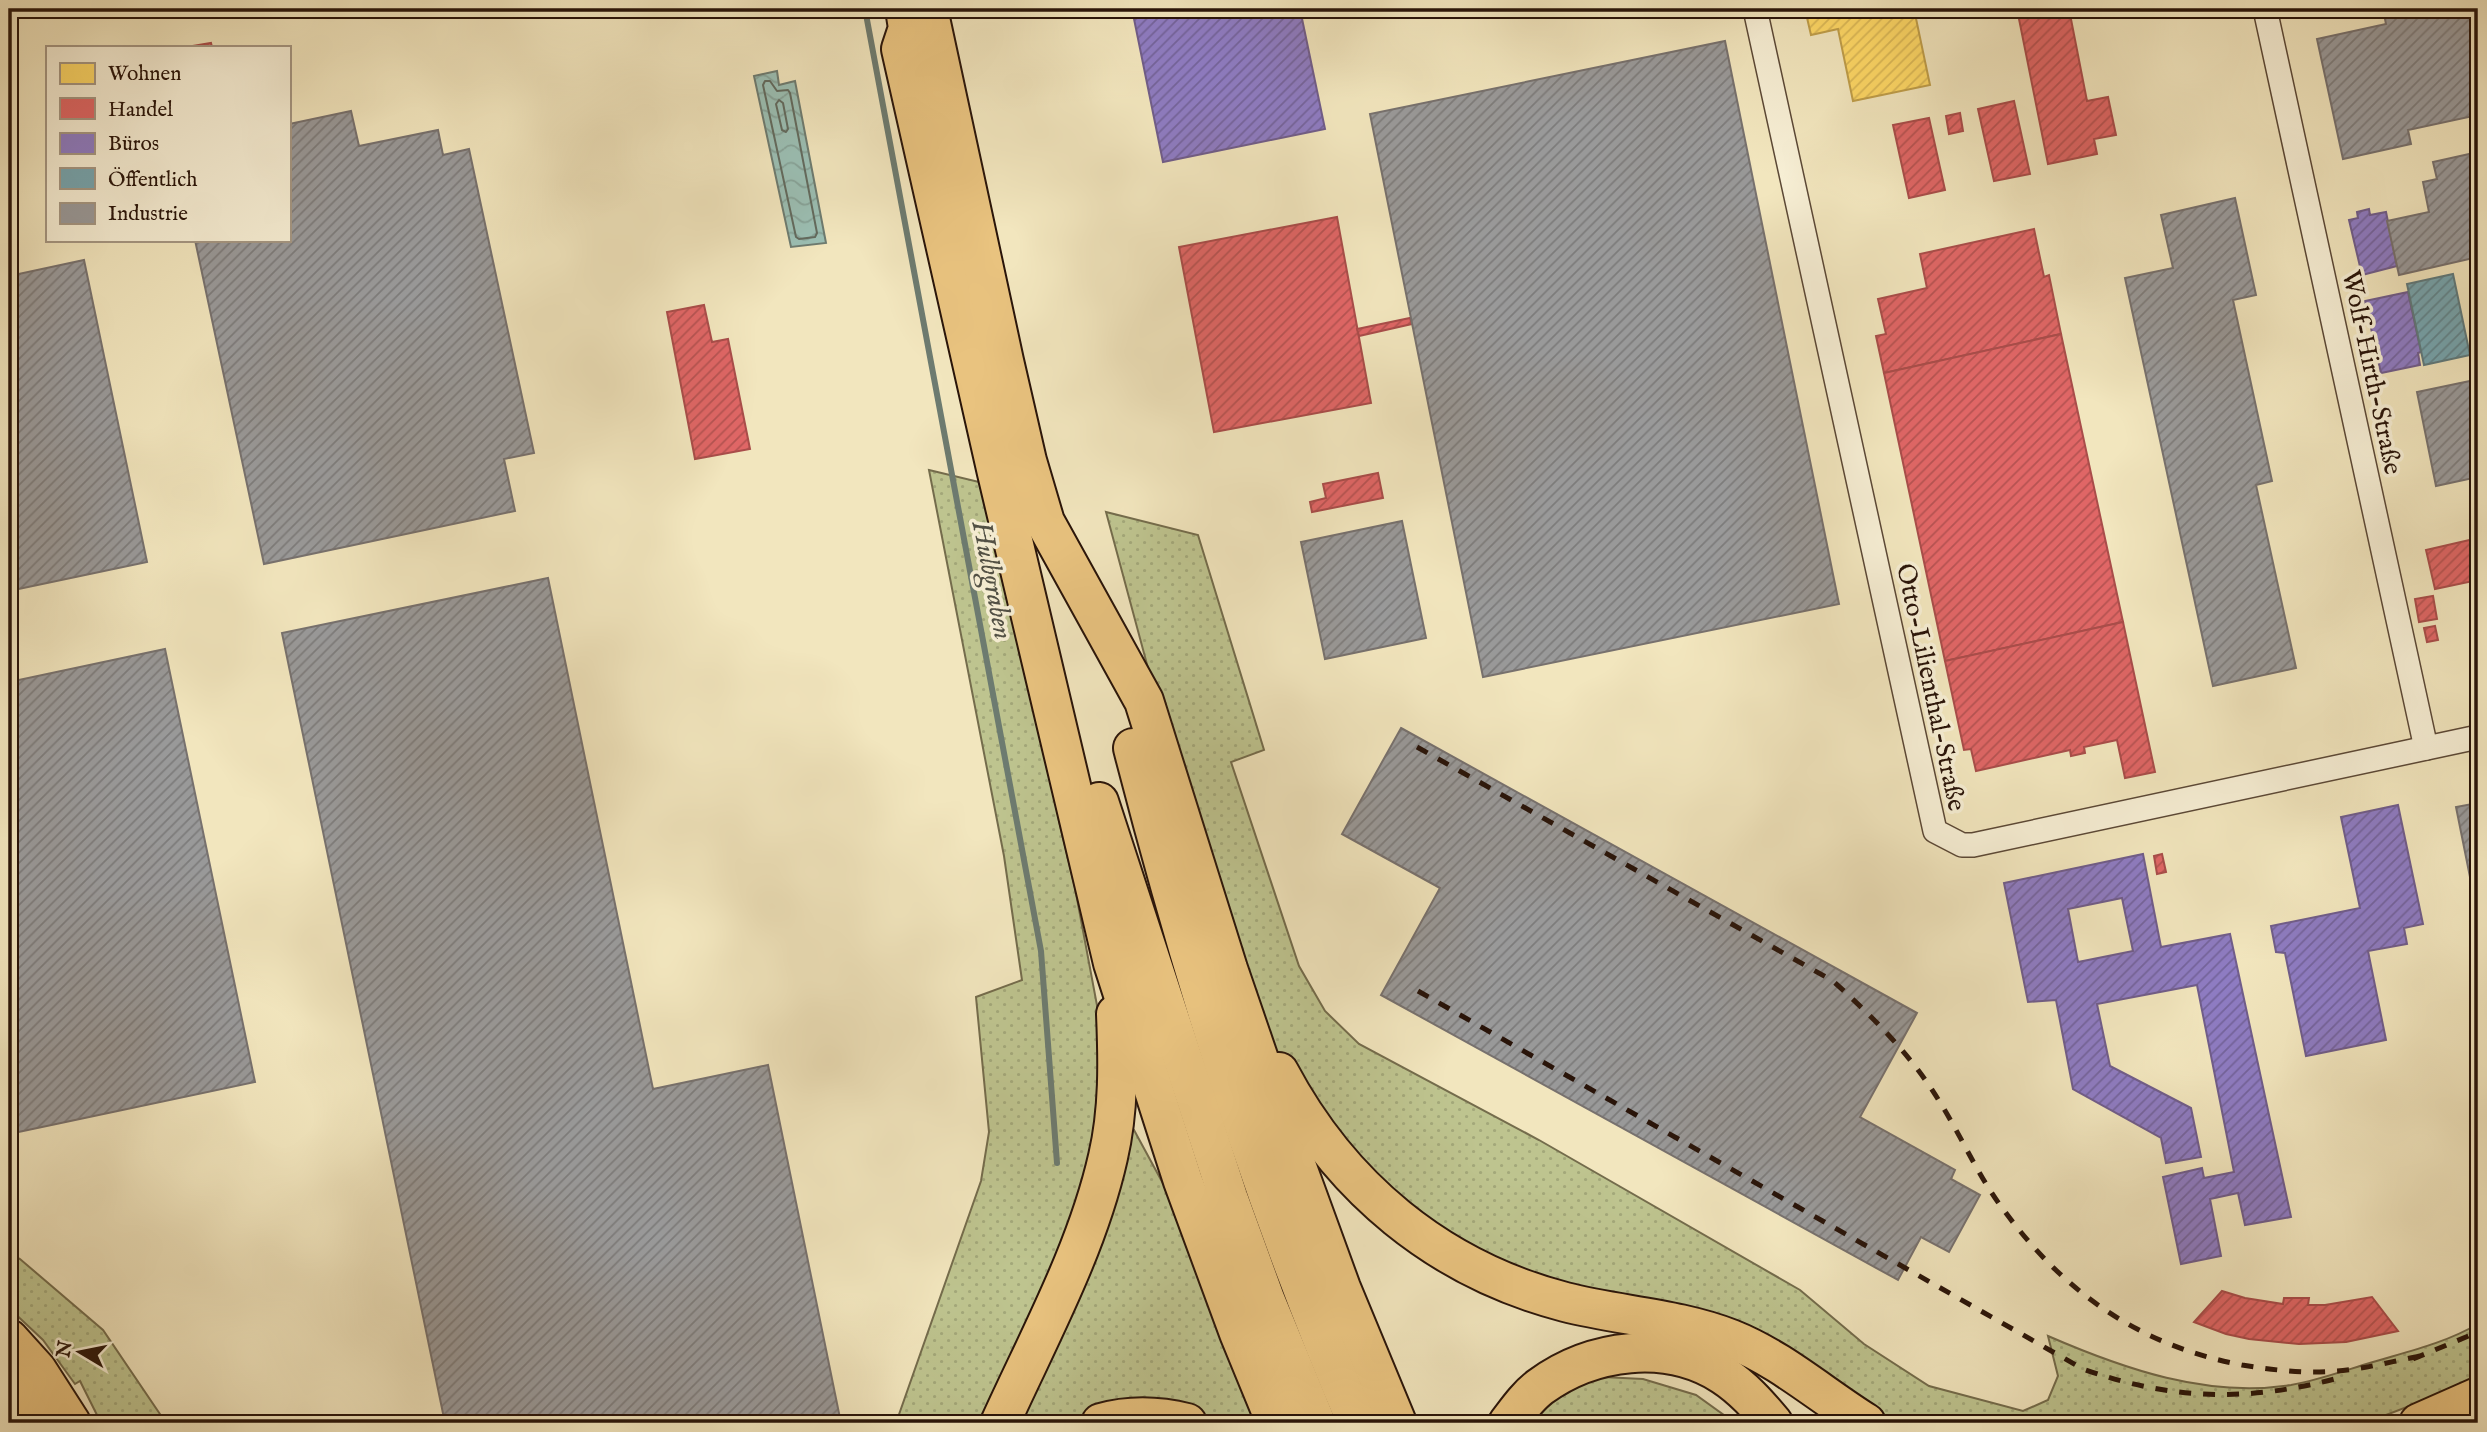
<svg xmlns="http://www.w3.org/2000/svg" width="2487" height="1432" font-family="'IM FELL English',serif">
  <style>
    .grass { fill: url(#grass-dots); stroke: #746c4c; stroke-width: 2 }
    .water { fill: url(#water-waves); stroke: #6d7b70; stroke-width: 2 }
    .homes { fill: url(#homes-hatch); stroke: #bf9e4a; stroke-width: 2 }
    .shops { fill: url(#shops-hatch); stroke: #a94d4a; stroke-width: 2 }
    .offices { fill: url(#offices-hatch); stroke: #705d8b; stroke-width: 2; fill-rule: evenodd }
    .public { fill: url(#public-hatch); stroke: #5f7a7d; stroke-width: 2 }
    .industry { fill: url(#industry-hatch); stroke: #77716e; stroke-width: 2 }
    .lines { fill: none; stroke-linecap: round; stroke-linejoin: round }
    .shore { stroke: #626a5e; stroke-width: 2 }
    .stream { stroke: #6d7b70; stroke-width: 6 }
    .street-casing { stroke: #5b4836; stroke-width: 26 }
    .highway-casing { stroke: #291409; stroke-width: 42 }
    .street { stroke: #f7efd5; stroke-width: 23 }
    .highway { stroke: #e9c37f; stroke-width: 38 }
    .rail { stroke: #291409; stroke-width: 5; stroke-dasharray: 12 12; stroke-linecap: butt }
    .labels { text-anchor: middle; stroke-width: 7; stroke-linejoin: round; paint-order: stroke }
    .street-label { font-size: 26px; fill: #291409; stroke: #f7efd5 }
    .water-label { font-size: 28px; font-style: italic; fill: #515045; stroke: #f7efd5 }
  </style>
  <defs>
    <pattern id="grass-dots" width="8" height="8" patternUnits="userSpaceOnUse" patternTransform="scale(1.75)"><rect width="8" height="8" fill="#bec48f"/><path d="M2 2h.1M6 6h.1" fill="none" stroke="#a3a87a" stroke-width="1.8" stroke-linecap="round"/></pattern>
    <pattern id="water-waves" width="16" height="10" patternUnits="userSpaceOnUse" patternTransform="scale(1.75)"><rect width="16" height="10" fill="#9bbfb4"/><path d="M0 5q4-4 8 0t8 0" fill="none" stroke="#86a399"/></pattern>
    <pattern id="homes-hatch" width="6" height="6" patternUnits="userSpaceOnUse" patternTransform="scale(1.75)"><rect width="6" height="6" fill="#ffd966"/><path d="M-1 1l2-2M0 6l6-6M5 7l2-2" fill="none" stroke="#dbb957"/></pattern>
    <pattern id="shops-hatch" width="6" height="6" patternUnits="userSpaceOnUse" patternTransform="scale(1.75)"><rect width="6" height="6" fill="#e06666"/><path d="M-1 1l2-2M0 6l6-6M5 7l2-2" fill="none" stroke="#b65352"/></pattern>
    <pattern id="offices-hatch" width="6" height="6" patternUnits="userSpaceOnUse" patternTransform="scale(1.75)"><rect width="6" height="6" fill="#8e7cc3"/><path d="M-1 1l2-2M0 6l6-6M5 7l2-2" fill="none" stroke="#74649d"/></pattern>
    <pattern id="public-hatch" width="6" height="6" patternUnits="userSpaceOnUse" patternTransform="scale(1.75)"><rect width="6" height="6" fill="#76a5af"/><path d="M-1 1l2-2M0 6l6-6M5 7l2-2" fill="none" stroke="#61858d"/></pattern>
    <pattern id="industry-hatch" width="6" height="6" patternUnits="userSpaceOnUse" patternTransform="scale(1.75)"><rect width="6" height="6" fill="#999"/><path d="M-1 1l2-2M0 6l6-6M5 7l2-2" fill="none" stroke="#7d7c7b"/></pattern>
  </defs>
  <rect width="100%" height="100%" fill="#f2e6be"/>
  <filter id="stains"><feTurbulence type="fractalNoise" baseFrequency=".00286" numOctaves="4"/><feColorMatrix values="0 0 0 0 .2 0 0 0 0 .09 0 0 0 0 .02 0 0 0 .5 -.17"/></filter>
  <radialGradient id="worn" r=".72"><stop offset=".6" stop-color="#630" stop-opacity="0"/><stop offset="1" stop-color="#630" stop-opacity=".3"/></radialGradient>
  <!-- grass -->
  <g class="grass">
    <polygon points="929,470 1000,487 1059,821 1075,888 1099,1016 1098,1127 1076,1213 986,1423 896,1423 981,1181 989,1132 976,997 1022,980 1004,856"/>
    <path d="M 1106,512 L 1198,535 L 1264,750 L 1231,762 L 1299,966 L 1325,1011 L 1359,1044 L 1539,1140 L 1800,1290 L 1864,1344 L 1929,1386 L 2023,1411 L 2048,1400 L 2058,1376 L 2048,1336 C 2124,1369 2207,1398 2291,1385 C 2319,1380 2346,1370 2373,1362 C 2410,1351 2445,1343 2478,1324 L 2478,1380 L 2365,1423 L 1887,1423 L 1568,1291 L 1420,1222 L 1312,1108 L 1276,1051 L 1159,709 Z"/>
    <polygon points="1134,1130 1166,1189 1258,1423 1224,1423 1217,1419 1169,1404 1109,1407 1071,1423 1011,1423 1125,1134"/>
    <polygon points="9,1253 20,1259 103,1330 166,1423 101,1423 80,1381 75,1384 43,1340 9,1308"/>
    <polygon points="1603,1377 1643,1379 1696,1395 1735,1423 1526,1423 1572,1384"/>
  </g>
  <!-- water -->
  <polygon class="water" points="777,71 779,85 795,81 826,243 791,247 754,76"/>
  <!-- homes -->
  <polygon class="homes" points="1805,9 1914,9 1930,85 1853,101 1838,29 1811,35"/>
  <!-- shops -->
  <g class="shops">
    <polygon points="2017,9 2069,9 2087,101 2108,97 2116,135 2094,139 2097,154 2048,164"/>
    <polygon points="211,43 212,47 192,47 192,46"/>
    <polygon points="2014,101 2030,174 1994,181 1978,109"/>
    <polygon points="1960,113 1963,131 1949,134 1946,116"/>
    <polygon points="1929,118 1945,190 1909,198 1893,125"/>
    <polygon points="1337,217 1371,403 1214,432 1179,247"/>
    <polygon points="2034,229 2044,277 2049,275 2061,334 1884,373 1876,336 1886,334 1878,299 1927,288 1920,254"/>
    <polygon points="704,305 712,342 728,339 750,449 695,459 667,312"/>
    <polygon points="1410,318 1412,324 1359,336 1357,329"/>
    <polygon points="2061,334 2123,622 1945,661 1884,373"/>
    <polygon points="1378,473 1383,498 1312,512 1310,502 1326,498 1323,484"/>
    <polygon points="2478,538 2478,580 2435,589 2426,550"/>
    <polygon points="2433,596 2437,619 2419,622 2415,599"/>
    <polygon points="2123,622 2155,772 2125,778 2117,740 2084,747 2085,753 2071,756 2070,750 1976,771 1971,749 1964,750 1945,661"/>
    <polygon points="2435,626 2438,640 2427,642 2424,628"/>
    <polygon points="2162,854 2166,872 2157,874 2154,856"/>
    <polygon points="2222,1291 2245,1298 2283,1304 2284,1298 2309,1298 2308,1305 2325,1305 2372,1297 2398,1331 2346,1342 2299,1344 2249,1339 2226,1334 2194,1322"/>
  </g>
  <!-- offices -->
  <g class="offices">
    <polygon points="1132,9 1300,9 1325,129 1163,162"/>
    <polygon points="2369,209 2370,215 2386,212 2397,266 2362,275 2349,220 2358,218 2357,212"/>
    <polygon points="2408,292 2421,352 2418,353 2420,365 2381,373 2365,301"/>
    <polygon points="2398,805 2423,924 2404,928 2407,944 2368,951 2386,1040 2306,1056 2285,953 2276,952 2271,926 2360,908 2341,817"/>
    <path d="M 2143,854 L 2161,947 L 2230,934 L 2291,1217 L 2245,1225 L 2238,1193 L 2210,1199 L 2221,1256 L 2181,1264 L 2163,1177 L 2202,1168 L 2204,1178 L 2234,1172 L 2197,985 L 2097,1004 L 2110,1066 L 2191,1108 L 2201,1157 L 2166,1163 L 2161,1138 L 2073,1089 L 2056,1000 L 2028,1002 L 2004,883 ZM 2122,898 L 2133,951 L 2078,962 L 2068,909 Z"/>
  </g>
  <!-- public -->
  <polygon class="public" points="2453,274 2470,355 2424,365 2407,284"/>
  <!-- industry -->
  <g class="industry">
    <polygon points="2383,9 2478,9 2478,115 2408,130 2411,144 2343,159 2317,39 2386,24"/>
    <polygon points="1725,41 1839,604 1483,677 1370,114"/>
    <polygon points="351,111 359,146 438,130 443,155 469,149 534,453 504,459 515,511 264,564 195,240 289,240 289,124"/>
    <polygon points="2478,152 2478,257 2399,275 2387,221 2429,212 2423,182 2437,179 2433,162"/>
    <polygon points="2235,198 2256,295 2233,300 2272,481 2256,485 2296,668 2213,686 2125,278 2173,268 2161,215"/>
    <polygon points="84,260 147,562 9,591 9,276"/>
    <polygon points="2470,381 2478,424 2478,477 2436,486 2417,392"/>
    <polygon points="1402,521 1426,638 1325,659 1301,542"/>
    <polygon points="548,578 653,1089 768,1065 841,1423 445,1423 282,633"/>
    <polygon points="165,649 255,1082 9,1134 9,682"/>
    <polygon points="1401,728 1917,1013 1860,1117 1955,1170 1951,1179 1980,1195 1949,1252 1921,1237 1898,1280 1381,995 1440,888 1342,834"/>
    <polygon points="2478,803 2478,917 2456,807"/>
  </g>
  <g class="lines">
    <!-- shore -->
    <g class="shore">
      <polygon points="765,81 770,81 777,91 788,90 790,93 817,233 815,237 799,239 796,237 763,85"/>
      <polygon points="779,100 783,103 788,129 786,132 782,130 776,104"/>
    </g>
    <!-- stream -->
    <polyline class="stream" points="865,9 1041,951 1057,1163"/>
    <!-- street casing -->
    <g class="street-casing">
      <g id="street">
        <polyline points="1755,9 1935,831 1962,845 1973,845 2478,737"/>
        <polyline points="2265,9 2426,748"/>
      </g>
    </g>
    <!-- highway casing -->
    <g class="highway-casing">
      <g id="highway">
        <polyline points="905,9 908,28 901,49 997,473 1113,963 1183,1181 1239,1333 1276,1423"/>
        <polyline points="928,9 1004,361 1027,461 1045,522 1144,701 1228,969 1278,1115 1341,1288 1397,1423"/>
        <path d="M 1133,748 C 1192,978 1263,1205 1357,1423"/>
        <polyline points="1099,802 1228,1197 1265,1299 1316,1423"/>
        <path d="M 1279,1072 C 1340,1187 1438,1269 1565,1302 C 1620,1316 1677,1318 1731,1339 C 1781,1359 1821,1395 1866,1423"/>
        <polyline points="9,1339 37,1370 71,1423"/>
        <polyline points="9,1383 25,1407 33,1423"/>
        <path d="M 1000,1423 C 1039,1337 1087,1250 1108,1157 C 1119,1110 1118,1061 1116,1014"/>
        <path d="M 1101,1423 C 1129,1415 1159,1416 1187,1423"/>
        <path d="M 1508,1423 C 1518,1410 1527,1397 1540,1387 C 1592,1349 1667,1339 1723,1375 C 1743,1388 1758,1405 1773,1423"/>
        <polyline points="2419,1423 2478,1397"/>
      </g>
    </g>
    <!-- street -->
    <use href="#street" class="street"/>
    <!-- highway -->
    <use href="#highway" class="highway"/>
    <!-- rail -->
    <g class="rail">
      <path d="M 1417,747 L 1833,981 C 1874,1018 1913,1057 1941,1104 C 1962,1138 1977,1173 2000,1205 C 2062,1291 2137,1345 2242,1365 C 2273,1370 2305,1374 2337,1371 C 2365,1369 2393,1361 2421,1356"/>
      <path d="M 1418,991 L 2083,1369 C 2173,1401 2250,1402 2342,1377"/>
      <polyline points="2413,1359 2478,1332"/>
    </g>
  </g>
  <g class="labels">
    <!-- street labels -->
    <g class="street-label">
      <text transform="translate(2373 372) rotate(78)" y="9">Wolf-Hirth-Straße</text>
      <text transform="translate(1932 687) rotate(78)" y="9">Otto-Lilienthal-Straße</text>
    </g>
    <!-- water labels -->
    <g class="water-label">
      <text transform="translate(994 580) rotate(79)" y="10">Hulbgraben</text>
    </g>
  </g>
  <!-- margin -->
  <rect width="2487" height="1432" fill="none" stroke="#f2e6be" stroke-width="35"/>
  <rect x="10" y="10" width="2466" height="1411" fill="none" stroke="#291409" stroke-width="3.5"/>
  <rect x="18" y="18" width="2452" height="1397" fill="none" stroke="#291409" stroke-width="2"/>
  <!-- legend -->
  <rect x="46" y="46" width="245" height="196" fill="#f7efd5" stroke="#a59783" stroke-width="2"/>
  <rect x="60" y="63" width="35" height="21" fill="#ffd966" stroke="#a59783" stroke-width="2"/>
  <text x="108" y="80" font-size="21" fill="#291409">Wohnen</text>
  <rect x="60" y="98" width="35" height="21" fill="#e06666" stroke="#a59783" stroke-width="2"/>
  <text x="108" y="116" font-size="21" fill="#291409">Handel</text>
  <rect x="60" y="133" width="35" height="21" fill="#8e7cc3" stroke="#a59783" stroke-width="2"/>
  <text x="108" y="150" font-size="21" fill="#291409">Büros</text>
  <rect x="60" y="168" width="35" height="21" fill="#76a5af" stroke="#a59783" stroke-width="2"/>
  <text x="108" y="186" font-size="21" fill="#291409">Öffentlich</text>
  <rect x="60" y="203" width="35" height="21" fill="#999999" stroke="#a59783" stroke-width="2"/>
  <text x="108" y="220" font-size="21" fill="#291409">Industrie</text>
  <!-- north arrow -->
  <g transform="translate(80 1352) rotate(280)" stroke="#f7efd5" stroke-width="5" paint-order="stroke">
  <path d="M0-5L12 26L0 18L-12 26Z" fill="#291409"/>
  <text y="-10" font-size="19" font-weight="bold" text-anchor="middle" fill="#291409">N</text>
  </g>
  <rect width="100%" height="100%" filter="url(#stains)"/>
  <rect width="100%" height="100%" fill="url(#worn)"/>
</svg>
